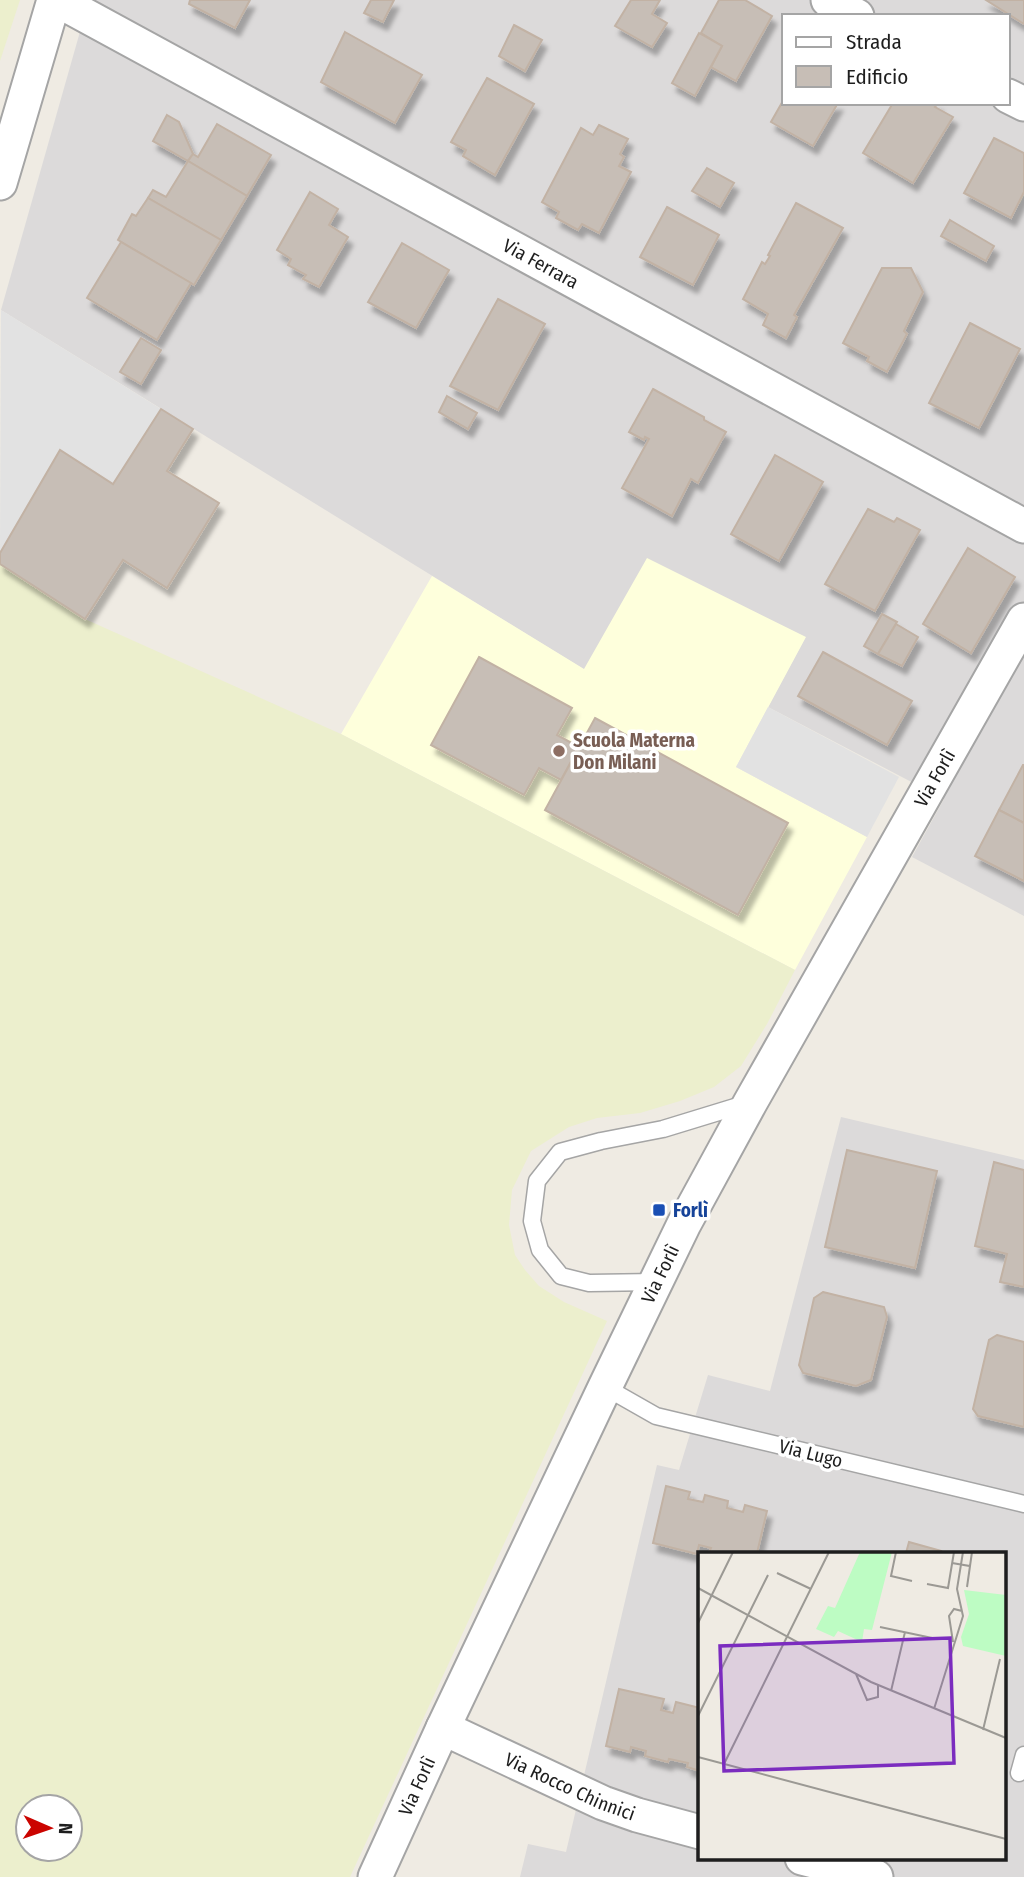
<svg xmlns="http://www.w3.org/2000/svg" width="1024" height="1877" font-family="'Fira Sans Condensed',sans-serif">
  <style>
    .residential { fill: #dcdada; fill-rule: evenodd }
    .education { fill: #feffdc }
    .farmland { fill: #ecefcd; fill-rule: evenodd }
    .parking { fill: #e2e2e2 }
    .building { fill: #c7beb6; stroke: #c2b2a4; stroke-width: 2; filter: url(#shadow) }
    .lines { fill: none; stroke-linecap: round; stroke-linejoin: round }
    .lane-casing { stroke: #a5a5a5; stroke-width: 19 }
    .street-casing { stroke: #a5a5a5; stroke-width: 37 }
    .lane { stroke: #fff; stroke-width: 16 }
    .street { stroke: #fff; stroke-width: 33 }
    .education-dot { fill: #8d6e63; stroke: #fff; stroke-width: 2.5 }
    .transit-dot { fill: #1a4fb4; stroke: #fff; stroke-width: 2.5 }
    .labels { text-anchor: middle; stroke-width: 7; stroke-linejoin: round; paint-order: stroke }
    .street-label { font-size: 19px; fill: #1e1e1e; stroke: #fff }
    .education-label { font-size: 19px; font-weight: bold; fill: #785e54; stroke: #fff; text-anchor: start }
    .transit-label { font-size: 19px; font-weight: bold; fill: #164399; stroke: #fff; text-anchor: start }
    .inset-road { fill: none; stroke: #9b9994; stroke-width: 2 }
    .view { fill: #7b2cbf; fill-opacity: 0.15; stroke: #7b2cbf; stroke-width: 3.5 }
    .inset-edge { fill: none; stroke: #1e1e1e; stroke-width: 3.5 }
  </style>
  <defs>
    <filter id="shadow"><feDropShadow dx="4.5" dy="8" stdDeviation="2" flood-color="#0004"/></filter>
  </defs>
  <rect width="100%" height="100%" fill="#efebe3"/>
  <!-- residential -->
  <g class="residential">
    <path d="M 89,0 L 1024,0 L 1024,916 L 912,857 L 944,799 L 768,707 L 805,638 L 585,670 L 1,310 ZM 784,16 L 1008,16 L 1008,103 L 784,103 Z"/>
    <path d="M 841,1117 L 1024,1160 L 1024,1877 L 520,1877 L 528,1844 L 566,1852 L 657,1465 L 679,1470 L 708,1375 L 770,1391 ZM 700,1553 L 1005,1553 L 1005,1858 L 700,1858 Z"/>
  </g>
  <!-- education -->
  <polygon class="education" points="647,558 806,637 736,767 867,837 795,970 341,734 432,576 584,669"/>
  <!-- farmland -->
  <g class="farmland">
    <polygon points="0,0 20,0 0,61"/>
    <path d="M 0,564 L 85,619 L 341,734 L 795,970 L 767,1024 L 741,1066 L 714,1087 L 680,1101 L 640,1113 L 597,1118 L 569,1127 L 531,1151 L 512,1190 L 509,1225 L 515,1255 L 525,1270 L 539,1286 L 564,1302 L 607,1321 L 350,1877 L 0,1877 ZM 28,1807 L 70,1807 L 70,1849 L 28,1849 Z"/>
  </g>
  <!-- parking -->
  <g class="parking">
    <polygon points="1,310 161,409 113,484 60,451 0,553"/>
    <polygon points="768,707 899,777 867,837 736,767"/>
  </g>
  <!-- building -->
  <g class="building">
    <polygon points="190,0 250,0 235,28 189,4"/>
    <polygon points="371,0 394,0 383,22 364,13"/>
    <polygon points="631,0 660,0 652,14 667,23 652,47 615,26"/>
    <polygon points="719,0 745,0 772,16 736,81 711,67 722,46 701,33"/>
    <polygon points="986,0 1024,0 1024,24"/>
    <polygon points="514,25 542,40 525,71 499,56"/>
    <polygon points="345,32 422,75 395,123 321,82"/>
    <polygon points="699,33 722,46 695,96 672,83"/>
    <polygon points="487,78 534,104 495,175 463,156 466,150 451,142"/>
    <polygon points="784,99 784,103 838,103 813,146 771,122"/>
    <polygon points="893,103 938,103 935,107 953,117 913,183 863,153"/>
    <polygon points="167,115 179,122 193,154 188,161 153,141"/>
    <polygon points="217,124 271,155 247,196 188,161 193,154 198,157"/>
    <polygon points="599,125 628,139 620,154 624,157 619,166 631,172 599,233 582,224 578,230 556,218 559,212 542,202 581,128 593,135"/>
    <polygon points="994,138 1024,153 1024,192 1011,218 964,193"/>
    <polygon points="188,161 247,196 221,240 148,198 153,190 166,197"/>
    <polygon points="707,168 734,183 720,207 692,191"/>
    <polygon points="310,192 338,209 329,225 348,237 319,287 303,279 306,275 288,265 291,259 277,250"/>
    <polygon points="148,198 221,240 194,285 118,240 132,214 136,216"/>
    <polygon points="796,203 843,228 794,315 797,317 786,338 763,325 768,314 743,299 762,262 765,264 770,256 768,255"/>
    <polygon points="667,207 719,235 693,285 640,257"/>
    <polygon points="950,220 994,246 986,261 941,236"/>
    <polygon points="121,242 191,283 157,340 87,298"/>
    <polygon points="402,243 449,270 416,328 368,302"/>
    <polygon points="882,268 911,268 923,292 904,331 907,334 887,372 867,361 869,357 843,343"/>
    <polygon points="498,299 545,324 498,410 450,386"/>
    <polygon points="970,323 1020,349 979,428 929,403"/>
    <polygon points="141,338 161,350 141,384 120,372"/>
    <polygon points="653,389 704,417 704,420 726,432 698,483 691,479 672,516 622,488 649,439 645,437 644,440 629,432"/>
    <polygon points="447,396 477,413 468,429 439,412"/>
    <polygon points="161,409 193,429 167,471 219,503 167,588 123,560 85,619 0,564 0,553 60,450 113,484"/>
    <polygon points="775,455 823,482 779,561 731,534"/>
    <polygon points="868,509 894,522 897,518 920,530 875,611 825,584"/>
    <polygon points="968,548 1015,577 971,653 923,624"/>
    <polygon points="882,614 897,622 878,654 864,646"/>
    <polygon points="896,624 918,637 902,666 878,654"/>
    <polygon points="823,652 912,701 887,745 798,696"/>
    <polygon points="479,657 572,708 557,735 579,747 561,780 539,768 524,795 431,745"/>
    <polygon points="595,718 788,823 738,915 545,810"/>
    <polygon points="1023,765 1024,765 1024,823 999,810"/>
    <polygon points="999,810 1024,823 1024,881 975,856"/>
    <polygon points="847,1150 937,1171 915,1268 825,1247"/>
    <polygon points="994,1162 1024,1170 1024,1287 1000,1282 1007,1254 975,1246"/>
    <polygon points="823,1292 884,1307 887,1317 871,1380 856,1386 803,1373 799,1365 814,1298"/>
    <polygon points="997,1335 1024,1342 1024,1427 978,1416 973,1409 989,1340"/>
    <polygon points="666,1486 690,1492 688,1499 703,1502 705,1495 728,1501 727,1508 743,1512 745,1505 767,1511 757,1553 709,1553 711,1548 699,1545 697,1554 653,1543"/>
    <polygon points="909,1542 941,1551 940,1553 906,1553"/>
    <polygon points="619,1689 664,1699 661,1710 673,1713 676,1702 700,1708 700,1771 687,1767 688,1763 669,1759 668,1762 645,1756 646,1751 631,1747 630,1752 606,1746"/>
  </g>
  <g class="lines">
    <!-- lane casing -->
    <g class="lane-casing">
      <g id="lane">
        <polyline points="657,1282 589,1283 561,1276 540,1250 532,1221 537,1181 560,1152 601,1141 663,1129 748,1103"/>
        <polyline points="605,1387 656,1416 1024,1504"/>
        <polyline points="1019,1773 1024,1755"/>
      </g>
    </g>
    <!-- street casing -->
    <g class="street-casing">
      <g id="street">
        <path id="s1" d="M 57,0 L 1024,526"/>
        <polyline points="828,0 857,16"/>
        <polyline points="1008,96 1024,104"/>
        <polyline points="0,183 54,0"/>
        <path id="s2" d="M 443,1728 L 603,1803 L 637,1815 L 700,1832"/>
        <polyline points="802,1858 876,1877"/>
        <path id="s3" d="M 375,1877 L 443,1728 L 605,1387 L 684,1224 L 750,1103 L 1024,620"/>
      </g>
    </g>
    <!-- lane -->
    <use href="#lane" class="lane"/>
    <!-- street -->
    <use href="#street" class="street"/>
  </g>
  <!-- markers -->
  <circle class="education-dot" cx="559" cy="751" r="7"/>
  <rect class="transit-dot" x="652" y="1203" width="14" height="14" rx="3.5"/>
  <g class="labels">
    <!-- street labels -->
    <g class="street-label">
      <text dy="7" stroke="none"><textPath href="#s1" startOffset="551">Via Ferrara</textPath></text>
      <text dy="7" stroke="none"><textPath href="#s3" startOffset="1234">Via Forlì</textPath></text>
      <text dy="7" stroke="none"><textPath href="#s3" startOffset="667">Via Forlì</textPath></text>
      <text transform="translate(811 1453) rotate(14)" y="7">Via Lugo</text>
      <text dy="7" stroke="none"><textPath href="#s2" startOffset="140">Via Rocco Chinnici</textPath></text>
      <text dy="7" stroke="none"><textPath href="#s3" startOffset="100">Via Forlì</textPath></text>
    </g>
    <!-- education labels -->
    <g class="education-label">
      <text x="573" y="747">Scuola Materna<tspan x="573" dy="22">Don Milani</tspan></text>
    </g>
    <!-- transit labels -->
    <g class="transit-label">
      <text x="673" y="1217">Forlì</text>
    </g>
  </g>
  <!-- overview -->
  <g transform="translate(698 1552)">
    <rect width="308" height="308" fill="#efebe3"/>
    <path d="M 162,0 L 194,0 L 174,78 L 166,77 L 164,90 L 140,79 L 136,85 L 118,77 L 130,54 L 137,56 ZM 266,38 L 308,43 L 308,104 L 265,94 L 263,85 L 271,62 Z" fill="#bdfcc3"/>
    <path class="inset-road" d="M 198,0 L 193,24 L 214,29M 254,11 L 272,14 L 274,0M 79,21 L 113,37M 229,32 L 250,36 L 256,0M 269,35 L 272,14M 0,36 L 173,130 L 308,186M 0,71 L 35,0M 182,75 L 239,87M 255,90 L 251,64 L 256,57 L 264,59M 158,122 L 169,148 L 180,145 L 180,133M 193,139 L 207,80M 236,157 L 265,64 L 259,37 L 265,0M 0,164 L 70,23M 285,178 L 302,107M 0,205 L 308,287M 26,212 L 131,0"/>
    <path class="view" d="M 252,86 L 256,211 L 26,219 L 22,94 Z"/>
    <rect width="308" height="308" class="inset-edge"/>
  </g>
  <!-- legend -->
  <rect x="782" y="14" width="228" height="91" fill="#ffffff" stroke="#a5a5a5" stroke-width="2"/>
  <rect x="796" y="37" width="35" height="10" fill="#ffffff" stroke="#a5a5a5" stroke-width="2"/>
  <text x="846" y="49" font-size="21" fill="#1e1e1e">Strada</text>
  <rect x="796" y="66" width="35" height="21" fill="#c7beb6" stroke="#a5a5a5" stroke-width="2"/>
  <text x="846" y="84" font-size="21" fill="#1e1e1e">Edificio</text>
  <!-- north arrow -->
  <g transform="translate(49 1828) rotate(92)"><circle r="33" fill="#ffffff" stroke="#a5a5a5" stroke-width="2"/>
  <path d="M0-5L12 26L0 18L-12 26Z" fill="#cb0400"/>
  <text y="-10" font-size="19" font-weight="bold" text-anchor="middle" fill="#1e1e1e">N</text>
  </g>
</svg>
